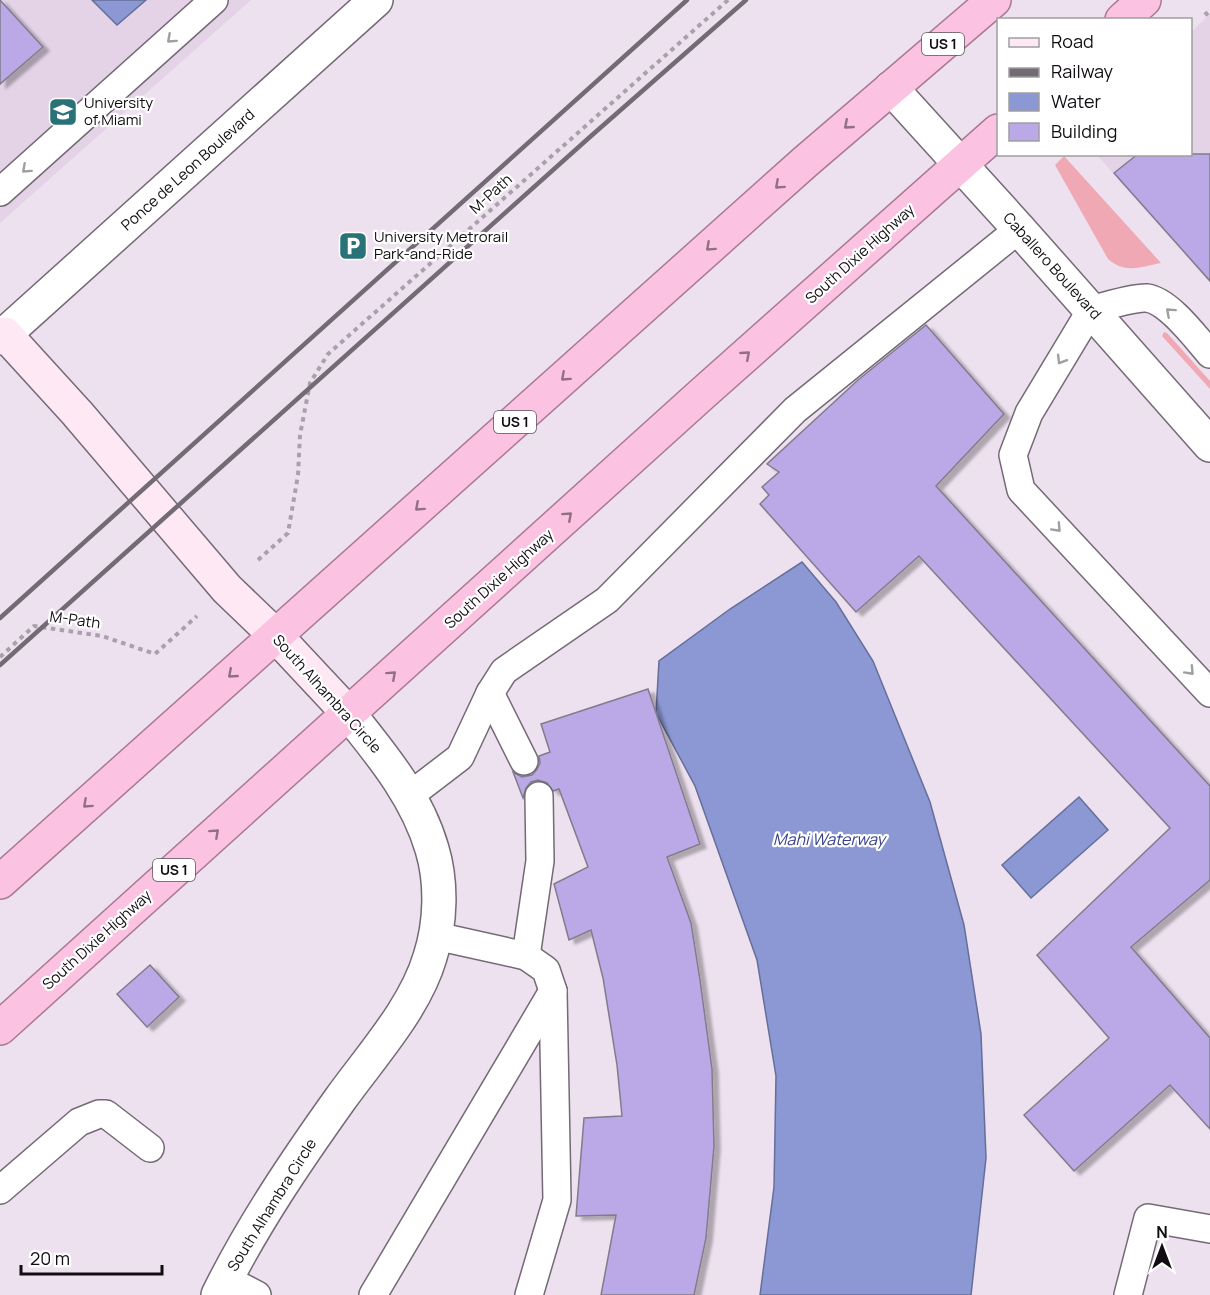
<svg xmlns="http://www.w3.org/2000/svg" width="1210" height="1295" font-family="Manrope,sans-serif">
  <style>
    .built { fill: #e4d3e7 }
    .green { fill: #f0a9b4 }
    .water { fill: #8b98d3; stroke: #666e99; stroke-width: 1.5 }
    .building { fill: #bba8e6; stroke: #807c8b; stroke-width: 1.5; filter: url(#shadow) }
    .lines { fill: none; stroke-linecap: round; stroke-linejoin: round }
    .service-casing { stroke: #746975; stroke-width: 30 }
    .minor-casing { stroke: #746975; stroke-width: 36 }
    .tertiary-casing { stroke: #746975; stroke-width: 36 }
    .secondary-casing { stroke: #746975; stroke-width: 36 }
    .trunk-casing { stroke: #a97994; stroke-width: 36 }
    .path { stroke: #aaa0ab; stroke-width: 4; stroke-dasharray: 4.5 4.5; stroke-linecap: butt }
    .service { stroke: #fff; stroke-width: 27 }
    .minor { stroke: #fff; stroke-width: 33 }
    .tertiary { stroke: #fff; stroke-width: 33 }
    .secondary { stroke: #fee8f4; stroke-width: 33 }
    .trunk { stroke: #fcc2e2; stroke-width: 33 }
    .rail { stroke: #726b74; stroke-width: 4.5 }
    .oneway { stroke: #9f9ea0 }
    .oneway2 { stroke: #927084 }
    .labels { text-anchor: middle; stroke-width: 4.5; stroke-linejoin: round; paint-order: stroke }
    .shield { fill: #fff; stroke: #585558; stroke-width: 1.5 }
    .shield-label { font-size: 14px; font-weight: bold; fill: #100c11 }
    .poi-label { font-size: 15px; fill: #100c11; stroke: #fff; text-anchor: start }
    .street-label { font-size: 15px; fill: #100c11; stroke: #fff }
    .water-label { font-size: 16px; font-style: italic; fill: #363f87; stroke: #fff }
  </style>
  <defs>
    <filter id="shadow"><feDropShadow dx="6" dy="4" stdDeviation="1.5" flood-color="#0004"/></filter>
  </defs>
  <rect width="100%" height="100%" fill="#ede1ef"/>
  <!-- built -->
  <g class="built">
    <polygon points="0,0 251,0 0,223"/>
    <polygon points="1210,14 1210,281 1097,155 1190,154 1191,32"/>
  </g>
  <!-- green -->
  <g class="green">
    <path d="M 1064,156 L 1161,263 C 1140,267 1125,274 1108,259 L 1055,165 Z"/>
    <polygon points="1164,332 1167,333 1210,381 1210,389 1162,336"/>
  </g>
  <!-- water -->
  <g class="water">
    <polygon points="92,0 146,0 117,25"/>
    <polygon points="802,562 836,602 873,661 930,802 964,925 981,1034 986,1158 971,1295 760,1295 774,1187 776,1076 757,960 695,786 656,713 659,661 730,609"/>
    <polygon points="1079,797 1108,830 1031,898 1002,865"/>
  </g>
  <!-- building -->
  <g class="building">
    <polygon points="0,0 43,47 0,84"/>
    <polygon points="1138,154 1210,154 1210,281 1114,173"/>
    <polygon points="926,325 1004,414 936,486 1210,786 1210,880 1131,947 1210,1038 1210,1129 1170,1085 1074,1171 1024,1115 1109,1038 1037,955 1170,828 919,556 856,612 760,504 769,495 762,487 779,472 767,464 858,380"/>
    <polygon points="648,689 700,844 667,857 691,923 700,980 712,1069 714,1146 706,1238 694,1295 601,1295 616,1215 576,1216 584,1118 622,1116 617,1065 603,978 591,930 569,940 554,884 588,867 559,789 553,791 547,783 538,780 531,782 526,788 523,798 513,772 522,777 532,775 537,769 540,763 539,756 550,752 541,724"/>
    <polygon points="150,965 179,997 147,1027 117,994"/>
  </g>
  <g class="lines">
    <!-- service casing -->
    <g class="service-casing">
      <g id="service">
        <polyline points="0,192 214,0"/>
        <path d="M 1210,354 C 1196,338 1169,301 1147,298 C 1134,297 1105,306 1091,310 L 1029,413 L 1013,455 L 1021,490 L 1210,693"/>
        <polyline points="490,693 524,761"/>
        <polyline points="409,796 460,757 490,693 504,671 607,600 795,410 1019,229"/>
        <polyline points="436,936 526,956 546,970 553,991 557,1200 529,1295"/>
        <polyline points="526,956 540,861 539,796"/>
        <polyline points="0,1190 79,1122 99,1114 106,1114 150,1148"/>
        <polyline points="226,1279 257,1295"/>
        <polyline points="373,1295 553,991"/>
        <polyline points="1128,1295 1148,1218 1210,1229"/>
      </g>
    </g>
    <!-- minor casing -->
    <g class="minor-casing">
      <g id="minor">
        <polyline points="891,88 1019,229 1210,445"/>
        <path d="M 218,1295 C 252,1226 296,1161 341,1098 C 372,1055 415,1008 430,957 C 441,923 442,882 432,849 C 417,797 382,755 349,714"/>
      </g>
    </g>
    <!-- tertiary casing -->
    <g class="tertiary-casing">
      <polyline id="tertiary" points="5,334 376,0"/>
    </g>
    <!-- secondary casing -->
    <g class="secondary-casing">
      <polyline id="secondary" points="0,338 5,334 77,413 227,589 276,636 349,714"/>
    </g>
    <!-- trunk casing -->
    <g class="trunk-casing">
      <g id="trunk">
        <polyline points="1122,20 1144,0"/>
        <polyline points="0,882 805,162 994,0"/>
        <polyline points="0,1028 702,394 998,131"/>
      </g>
    </g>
    <!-- path -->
    <g class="path">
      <polyline points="1205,12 1210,18"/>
      <polyline points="258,560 288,533 298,475 300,435 310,383 328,354 728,0"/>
      <polyline points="0,657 34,626 102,636 155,654 197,616"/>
    </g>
    <!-- service -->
    <use href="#service" class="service"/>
    <!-- minor -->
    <use href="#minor" class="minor"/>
    <!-- tertiary -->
    <use href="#tertiary" class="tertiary"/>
    <!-- secondary -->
    <use href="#secondary" class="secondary"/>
    <!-- trunk -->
    <use href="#trunk" class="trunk"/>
    <!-- rail -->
    <g class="rail">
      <polyline points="0,618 687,0"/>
      <polyline points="0,665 591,136 746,0"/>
    </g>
  </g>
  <!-- one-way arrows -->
  <defs><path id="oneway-chevron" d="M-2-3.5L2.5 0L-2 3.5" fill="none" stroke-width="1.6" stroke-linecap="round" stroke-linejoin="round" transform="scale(1.5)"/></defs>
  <g class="oneway">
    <use href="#oneway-chevron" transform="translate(171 39) rotate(138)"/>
    <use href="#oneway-chevron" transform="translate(26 169) rotate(138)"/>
    <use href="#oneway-chevron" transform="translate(1170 312) rotate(-138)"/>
    <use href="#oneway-chevron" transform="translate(1061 360) rotate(121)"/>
    <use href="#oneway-chevron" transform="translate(1057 528) rotate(47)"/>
    <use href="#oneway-chevron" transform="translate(1190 671) rotate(47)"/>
  </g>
  <g class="oneway2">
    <use href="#oneway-chevron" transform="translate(848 125) rotate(139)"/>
    <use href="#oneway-chevron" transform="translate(779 185) rotate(138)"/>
    <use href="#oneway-chevron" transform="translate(710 247) rotate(138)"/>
    <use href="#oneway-chevron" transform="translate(746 355) rotate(-41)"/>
    <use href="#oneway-chevron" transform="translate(565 377) rotate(138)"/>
    <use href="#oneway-chevron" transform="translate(419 507) rotate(138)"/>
    <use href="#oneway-chevron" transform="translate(568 516) rotate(-42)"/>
    <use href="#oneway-chevron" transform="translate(232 674) rotate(139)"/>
    <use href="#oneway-chevron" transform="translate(392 675) rotate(-42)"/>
    <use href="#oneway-chevron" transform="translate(87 804) rotate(138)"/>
    <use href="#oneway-chevron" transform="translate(215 833) rotate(-42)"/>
  </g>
  <!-- icons -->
  <defs>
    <g id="university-square" transform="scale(1.5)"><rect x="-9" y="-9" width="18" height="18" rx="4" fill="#287278" stroke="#fff"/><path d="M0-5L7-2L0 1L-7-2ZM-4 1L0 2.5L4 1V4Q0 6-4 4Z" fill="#fff"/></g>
    <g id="parking-square" transform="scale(1.5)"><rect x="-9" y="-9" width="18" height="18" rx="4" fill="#287278" stroke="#fff"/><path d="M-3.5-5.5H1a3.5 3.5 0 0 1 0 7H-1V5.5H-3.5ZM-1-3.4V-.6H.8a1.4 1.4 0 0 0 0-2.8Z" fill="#fff"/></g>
  </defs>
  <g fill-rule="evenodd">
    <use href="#university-square" x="63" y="112"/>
    <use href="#parking-square" x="353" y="246"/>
  </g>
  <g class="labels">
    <!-- shield labels -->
    <g class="shield">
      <rect x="922" y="33" width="42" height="22" rx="4.5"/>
      <rect x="494" y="411" width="42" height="22" rx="4.5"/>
      <rect x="153" y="859" width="42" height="22" rx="4.5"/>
    </g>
    <g class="shield-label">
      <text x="943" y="49">US 1</text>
      <text x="515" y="427">US 1</text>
      <text x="174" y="875">US 1</text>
    </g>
    <!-- poi labels -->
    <g class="poi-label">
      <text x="84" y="108">University<tspan x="84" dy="17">of Miami</tspan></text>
      <text x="374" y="242">University Metrorail<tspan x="374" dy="17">Park-and-Ride</tspan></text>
    </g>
    <!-- street labels -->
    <g class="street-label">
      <text transform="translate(188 170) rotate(-42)" y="5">Ponce de Leon Boulevard</text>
      <text transform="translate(491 194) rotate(-42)" y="5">M-Path</text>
      <text transform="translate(860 254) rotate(-42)" y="5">South Dixie Highway</text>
      <text transform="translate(1052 266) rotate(48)" y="5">Caballero Boulevard</text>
      <text transform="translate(499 579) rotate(-42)" y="5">South Dixie Highway</text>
      <text transform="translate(75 620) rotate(8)" y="5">M-Path</text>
      <text transform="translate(327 694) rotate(48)" y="5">South Alhambra Circle</text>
      <text transform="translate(97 940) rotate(-42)" y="5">South Dixie Highway</text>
      <text transform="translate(272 1205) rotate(-58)" y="5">South Alhambra Circle</text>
    </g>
    <!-- water labels -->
    <g class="water-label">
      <text x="829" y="845">Mahi Waterway</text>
    </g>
  </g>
  <!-- legend -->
  <rect x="997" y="18" width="195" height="138" fill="#ffffff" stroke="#9f9ea0" stroke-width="1.5"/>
  <rect x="1009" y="38" width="30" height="9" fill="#fee8f4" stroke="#9f9ea0" stroke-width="1.5"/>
  <text x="1051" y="48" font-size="18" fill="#100c11">Road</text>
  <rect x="1009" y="68" width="30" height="9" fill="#726b74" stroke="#9f9ea0" stroke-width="1.5"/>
  <text x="1051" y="78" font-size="18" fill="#100c11">Railway</text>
  <rect x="1009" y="93" width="30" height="18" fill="#8b98d3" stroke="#9f9ea0" stroke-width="1.5"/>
  <text x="1051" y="108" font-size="18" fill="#100c11">Water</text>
  <rect x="1009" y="123" width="30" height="18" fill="#bba8e6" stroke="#9f9ea0" stroke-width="1.5"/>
  <text x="1051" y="138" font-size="18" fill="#100c11">Building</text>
  <!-- north arrow -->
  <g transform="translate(1162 1247)" stroke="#ffffff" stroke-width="4.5" paint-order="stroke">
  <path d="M0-4.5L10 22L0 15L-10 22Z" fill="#100c11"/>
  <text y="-9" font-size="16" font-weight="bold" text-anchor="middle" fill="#100c11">N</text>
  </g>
  <!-- scale -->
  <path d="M21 1265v9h141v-9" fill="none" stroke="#100c11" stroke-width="3"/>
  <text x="30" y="1265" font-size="18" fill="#100c11" stroke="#ffffff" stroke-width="4.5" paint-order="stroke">20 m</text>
</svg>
